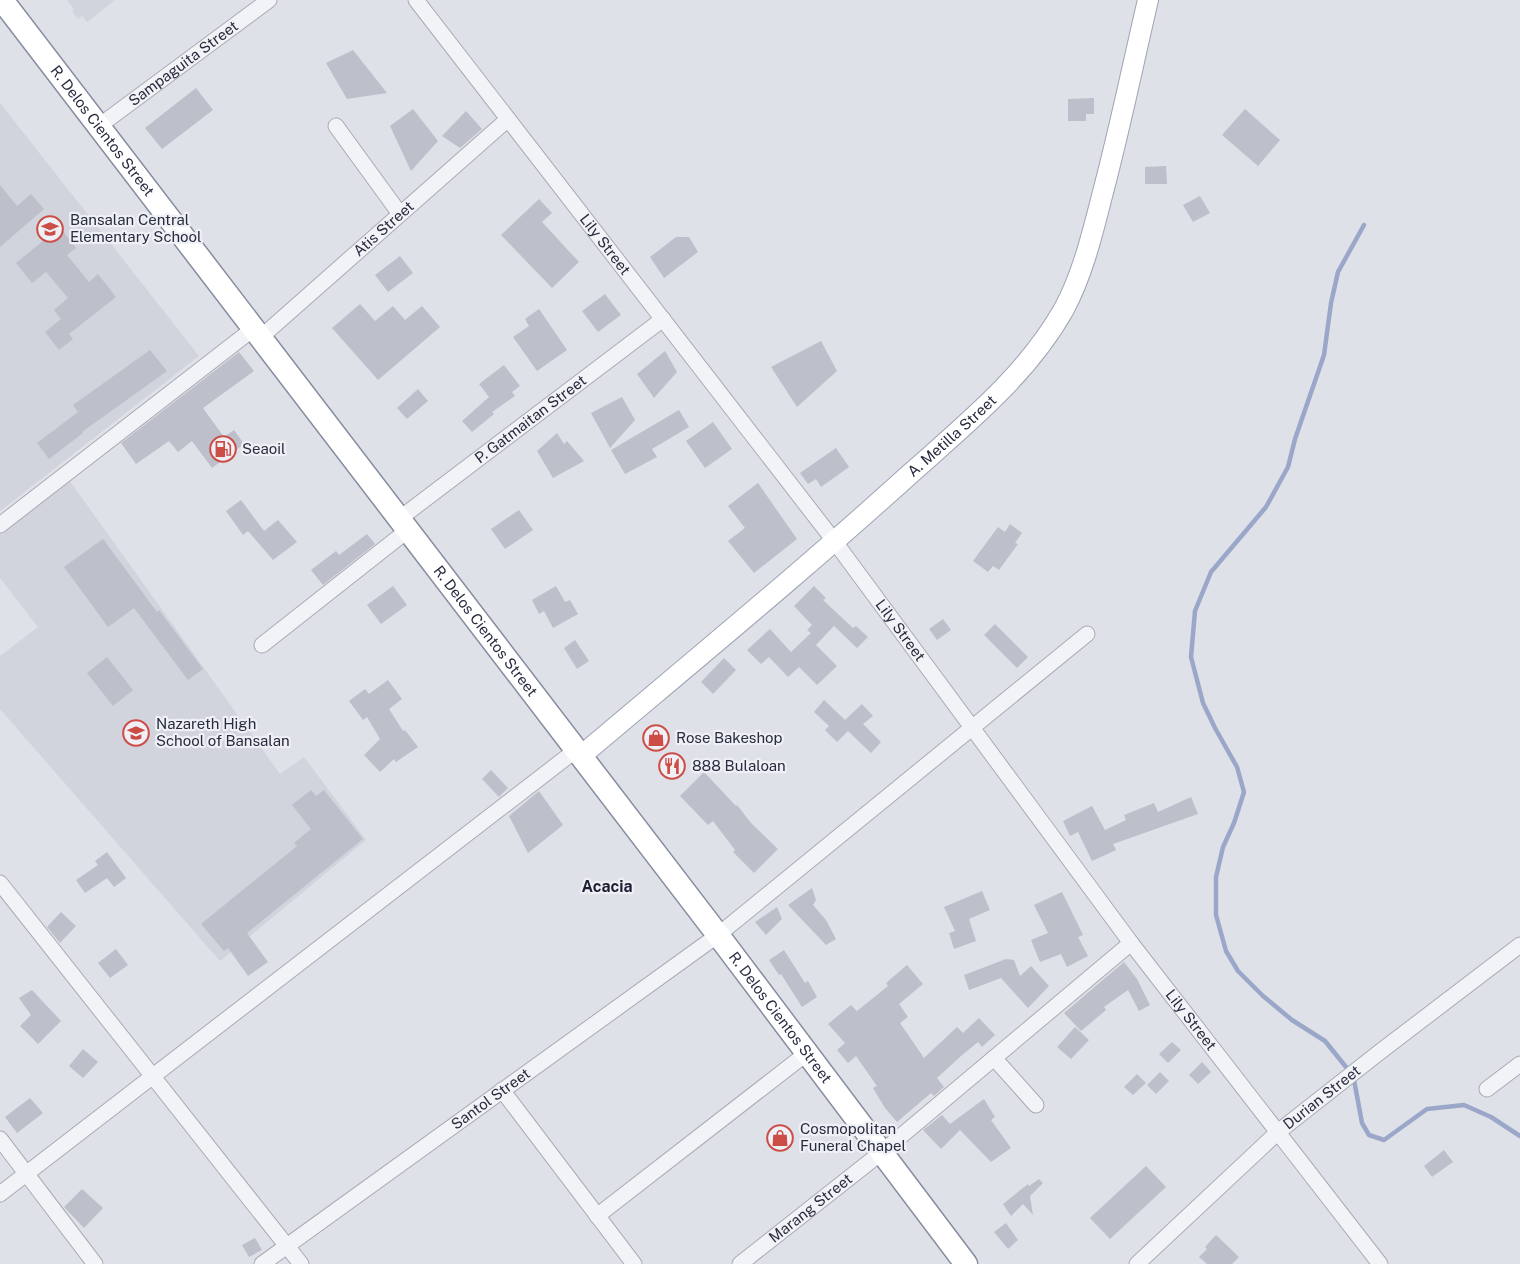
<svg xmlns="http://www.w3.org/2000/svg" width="1520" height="1264" font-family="'Public Sans',sans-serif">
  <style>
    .built { fill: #d1d3dd }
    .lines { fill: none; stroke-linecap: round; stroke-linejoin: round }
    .stream { stroke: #9ba7c8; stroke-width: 4.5 }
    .building { fill: #bdbfcb }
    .minor-casing { stroke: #a8abb5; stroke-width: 17 }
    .major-casing { stroke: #9fa3b4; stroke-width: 22 }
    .highway-casing { stroke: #878b9f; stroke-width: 25 }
    .minor { stroke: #f2f3f7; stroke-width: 15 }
    .major { stroke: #fff; stroke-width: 20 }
    .highway { stroke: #fff; stroke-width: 22 }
    .labels { text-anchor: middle; stroke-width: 4.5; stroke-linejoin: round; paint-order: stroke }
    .street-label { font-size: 15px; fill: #282c3f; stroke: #eff0f6 }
    .poi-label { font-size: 15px; fill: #282c3f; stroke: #eff0f6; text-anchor: start }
    .neighbourhood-label { font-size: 16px; font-weight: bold; fill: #1b1d30; stroke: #eff0f6 }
  </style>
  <rect width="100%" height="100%" fill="#dfe1e8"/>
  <!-- built -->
  <g class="built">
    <polygon points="67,0 115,0 87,22 82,16 78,19 72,11 74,9"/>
    <polygon points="0,103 199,356 0,511"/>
    <polygon points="69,480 280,774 304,757 366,840 220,961 0,709 0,656 38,627 0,578 0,533"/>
  </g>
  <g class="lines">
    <!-- stream -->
    <g class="stream">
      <polyline points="1346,1067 1325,1041 1292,1020 1263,996 1238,971 1226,951 1216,915 1216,877 1223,847 1234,823 1244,792 1237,767 1215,728 1203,703 1191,657 1195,611 1211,572 1266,507 1288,467 1295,439 1324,355 1331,303 1338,272 1364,225"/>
      <polyline points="1354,1080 1362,1123 1369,1135 1384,1140 1427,1109 1464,1105 1491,1117 1520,1136"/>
    </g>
  </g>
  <!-- building -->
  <g class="building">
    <polygon points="353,50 387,93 347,99 326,63"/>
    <polygon points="196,88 213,110 162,149 145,128"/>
    <polygon points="1094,98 1094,114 1086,114 1086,121 1068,121 1068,99"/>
    <polygon points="413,109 438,141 411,171 390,126"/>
    <polygon points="1245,109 1280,140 1258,166 1222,135"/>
    <polygon points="466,111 482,129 460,148 442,136"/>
    <polygon points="1166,166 1167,184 1145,184 1145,167"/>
    <polygon points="0,185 17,206 31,194 44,209 0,247"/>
    <polygon points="1200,196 1210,213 1193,222 1183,205"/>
    <polygon points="539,199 552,213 542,222 579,262 552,288 501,235"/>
    <polygon points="60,227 76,248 67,255 89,282 98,274 116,297 69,334 73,339 59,350 45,332 61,319 54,310 68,298 46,272 32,283 16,263"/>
    <polygon points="676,237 689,237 698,252 664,278 650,257"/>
    <polygon points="400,256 413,273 388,292 375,275"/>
    <polygon points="605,294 621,315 598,332 582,311"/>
    <polygon points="360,304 375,321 393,306 405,320 422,306 440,327 378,380 332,328"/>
    <polygon points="539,309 567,350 537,371 513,337 529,326 525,319"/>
    <polygon points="821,341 837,371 797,407 771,367"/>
    <polygon points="150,350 167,371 82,432 83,433 49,459 37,443 78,412 73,405"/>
    <polygon points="665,351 677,372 654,398 637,374"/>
    <polygon points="239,352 254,371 203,408 224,437 234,430 244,444 212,468 192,441 178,452 169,441 136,464 121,443"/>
    <polygon points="504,365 520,386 512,392 515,396 492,412 494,414 472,432 462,421 489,397 479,384"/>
    <polygon points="418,389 428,401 407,419 397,408"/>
    <polygon points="622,397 635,420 610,448 591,413"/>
    <polygon points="679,410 689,427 652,449 657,457 625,474 611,450"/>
    <polygon points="713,422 732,449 705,468 686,441"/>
    <polygon points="557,433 564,444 567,441 584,461 553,478 537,451"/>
    <polygon points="836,448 849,467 821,487 816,479 808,484 800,473"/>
    <polygon points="758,483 797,539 754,573 728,541 745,528 728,506"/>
    <polygon points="241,500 264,531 278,520 297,542 273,560 248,531 243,535 226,511"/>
    <polygon points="519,510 533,530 505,549 491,529"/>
    <polygon points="1010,524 1022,533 1015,543 1018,544 999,570 993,566 988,572 973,561 998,527 1005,532"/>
    <polygon points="367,534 375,544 323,585 311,570 336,551 339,555"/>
    <polygon points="103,539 157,612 159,610 203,669 188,680 134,608 108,627 64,567"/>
    <polygon points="393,586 407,605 381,624 367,605"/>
    <polygon points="556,586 565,602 570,600 578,614 553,628 544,611 539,614 532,600"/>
    <polygon points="814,586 826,598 823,600 853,628 856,626 868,637 857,648 834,626 816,645 837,666 817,685 799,667 788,677 769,657 761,664 747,650 770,629 791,652 811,633 807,630 812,625 794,606"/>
    <polygon points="943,619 951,630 937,640 929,629"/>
    <polygon points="995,624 1028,657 1017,668 984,635"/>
    <polygon points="575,640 589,661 577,669 564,648"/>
    <polygon points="107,657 133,690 113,706 87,673"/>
    <polygon points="724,658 736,670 713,694 701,682"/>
    <polygon points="388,680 402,699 389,709 403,731 405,730 418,747 396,762 394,759 380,772 364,755 380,739 367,717 363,720 349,701 365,689 369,694"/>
    <polygon points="824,700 845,720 862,704 873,716 863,724 881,742 871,753 848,731 837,742 825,730 829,726 814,712"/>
    <polygon points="491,770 508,788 499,797 482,779"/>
    <polygon points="704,772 736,806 737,805 751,823 778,849 754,873 733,852 735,850 713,821 708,825 680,796"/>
    <polygon points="311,790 316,796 324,790 363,839 247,933 268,962 248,976 228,948 224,951 201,924 297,846 294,843 311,829 292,805"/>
    <polygon points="539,791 563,825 528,853 509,816"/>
    <polygon points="1191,797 1198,814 1113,844 1116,850 1092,861 1078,832 1070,836 1063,821 1092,806 1105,830 1126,820 1124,815 1154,803 1158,812"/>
    <polygon points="107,852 126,878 114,887 107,878 85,893 76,880 98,865 95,861"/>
    <polygon points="812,888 816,900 813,905 826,920 836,939 826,945 788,905"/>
    <polygon points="982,891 990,910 969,919 976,941 954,949 949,933 955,931 944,907"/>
    <polygon points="1062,892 1083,935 1078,937 1088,956 1067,967 1061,954 1040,962 1031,940 1048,933 1034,905"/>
    <polygon points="777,907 782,919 766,935 755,922"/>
    <polygon points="61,912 76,926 60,943 47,927"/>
    <polygon points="116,949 128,965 110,978 98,963"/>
    <polygon points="784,950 805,983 808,981 817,997 802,1007 781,974 779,975 769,960"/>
    <polygon points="1006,959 1014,960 1020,976 1031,966 1049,986 1028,1008 1001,978 969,990 964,975"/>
    <polygon points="1124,962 1137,979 1150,1005 1139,1011 1128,990 1104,1007 1106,1010 1081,1031 1064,1013"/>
    <polygon points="907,965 923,984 899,1004 908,1017 900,1023 924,1058 957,1027 963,1033 979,1018 995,1035 982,1047 978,1042 961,1056 937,1078 944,1087 934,1096 931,1093 897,1122 885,1108 873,1088 877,1086 856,1056 848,1063 837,1050 845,1043 828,1024 851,1005 857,1011 888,986 886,983"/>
    <polygon points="32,990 61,1021 38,1044 20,1026 31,1015 19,998"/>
    <polygon points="1075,1027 1089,1040 1071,1059 1057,1047"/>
    <polygon points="1172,1042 1181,1050 1168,1063 1159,1054"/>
    <polygon points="83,1049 98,1062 83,1078 69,1066"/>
    <polygon points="1202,1062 1211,1072 1198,1084 1189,1075"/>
    <polygon points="1160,1072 1169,1081 1156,1094 1147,1085"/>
    <polygon points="1137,1074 1146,1083 1133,1095 1124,1087"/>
    <polygon points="30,1098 43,1113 17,1133 5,1117"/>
    <polygon points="984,1099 995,1117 991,1120 1011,1148 991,1162 960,1130 941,1149 923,1130 942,1115 950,1124"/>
    <polygon points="1444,1150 1453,1162 1432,1177 1424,1166"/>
    <polygon points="1146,1166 1166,1187 1110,1239 1090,1218"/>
    <polygon points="1039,1179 1043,1183 1030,1196 1033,1215 1023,1204 1011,1216 1003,1204 1028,1184 1029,1186"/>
    <polygon points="82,1189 103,1208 84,1228 64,1207"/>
    <polygon points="1006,1223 1018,1240 1008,1249 994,1232"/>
    <polygon points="1216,1235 1239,1257 1232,1264 1207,1264 1199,1257 1207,1249 1205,1247"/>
    <polygon points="255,1238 262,1250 249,1257 242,1245"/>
  </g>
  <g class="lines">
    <!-- minor casing -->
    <g class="minor-casing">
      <g id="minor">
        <path id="s1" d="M 416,0 L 835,542 L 1131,943 L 1380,1264"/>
        <path id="s2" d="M 99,126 L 269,0"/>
        <polyline points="336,126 400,214"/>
        <path id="s3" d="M 260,338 L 508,119"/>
        <path id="s4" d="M 399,519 L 663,319"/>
        <polyline points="0,525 253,329"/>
        <polyline points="262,645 408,530"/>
        <polyline points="0,883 301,1264"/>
        <polyline points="994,1058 1036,1105"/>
        <polyline points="1487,1089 1520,1064"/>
        <polyline points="502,1090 634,1264"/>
        <polyline points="0,1139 95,1264"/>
        <polyline points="0,1194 576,750"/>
        <polyline points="597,1216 807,1053"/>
        <path id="s5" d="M 262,1264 L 718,935 L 1087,634"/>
        <path id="s6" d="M 740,1264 L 882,1152 L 1131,943"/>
        <path id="s7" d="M 1137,1264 L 1278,1132 L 1381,1051 L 1520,945"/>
      </g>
    </g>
    <!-- major casing -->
    <g class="major-casing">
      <g id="major">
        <path id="s8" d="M 581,756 C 691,663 803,571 910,474 C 966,424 1027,375 1064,309 C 1083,274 1093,231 1103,192 C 1120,128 1133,64 1148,0"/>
      </g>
    </g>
    <!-- highway casing -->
    <g class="highway-casing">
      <g id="highway">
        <path id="s9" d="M 2,0 L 718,935 L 966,1264"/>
      </g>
    </g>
    <!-- minor -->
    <use href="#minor" class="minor"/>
    <!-- major -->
    <use href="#major" class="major"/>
    <!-- highway -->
    <use href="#highway" class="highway"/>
  </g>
  <!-- icons -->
  <defs>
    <g id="school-ring" transform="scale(1.35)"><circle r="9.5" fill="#eff0f6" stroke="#cc4d46" stroke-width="1.5"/><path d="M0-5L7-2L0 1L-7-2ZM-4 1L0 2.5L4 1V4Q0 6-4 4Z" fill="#cc4d46"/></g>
    <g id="fuel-ring" transform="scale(1.35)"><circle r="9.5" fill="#eff0f6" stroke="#cc4d46" stroke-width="1.5"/><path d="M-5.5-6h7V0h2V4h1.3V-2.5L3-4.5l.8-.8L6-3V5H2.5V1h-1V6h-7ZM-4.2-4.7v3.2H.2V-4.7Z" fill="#cc4d46"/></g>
    <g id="shop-ring" transform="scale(1.35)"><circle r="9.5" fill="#eff0f6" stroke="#cc4d46" stroke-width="1.5"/><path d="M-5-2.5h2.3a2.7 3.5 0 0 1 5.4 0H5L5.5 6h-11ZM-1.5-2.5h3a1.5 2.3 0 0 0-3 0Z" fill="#cc4d46"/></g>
    <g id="restaurant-ring" transform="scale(1.35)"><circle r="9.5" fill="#eff0f6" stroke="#cc4d46" stroke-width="1.5"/><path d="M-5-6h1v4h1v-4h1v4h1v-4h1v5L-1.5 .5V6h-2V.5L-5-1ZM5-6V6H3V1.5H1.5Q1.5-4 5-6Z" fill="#cc4d46"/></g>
  </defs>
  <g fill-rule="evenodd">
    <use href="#school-ring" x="50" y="229"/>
    <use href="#fuel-ring" x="223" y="449"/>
    <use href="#school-ring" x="136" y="733"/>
    <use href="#shop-ring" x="656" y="738"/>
    <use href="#restaurant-ring" x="672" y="766"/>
    <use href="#shop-ring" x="780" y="1138"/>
  </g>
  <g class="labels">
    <!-- street labels -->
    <g class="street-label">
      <text dy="5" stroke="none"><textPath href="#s2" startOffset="105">Sampaguita Street</textPath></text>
      <text dy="5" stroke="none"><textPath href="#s9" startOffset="165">R. Delos Cientos Street</textPath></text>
      <text dy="5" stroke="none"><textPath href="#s3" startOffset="165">Atis Street</textPath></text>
      <text dy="5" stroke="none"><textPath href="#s1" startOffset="309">Lily Street</textPath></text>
      <text dy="5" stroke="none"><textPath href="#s4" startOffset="165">P. Gatmaitan Street</textPath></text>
      <text dy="5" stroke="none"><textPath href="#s8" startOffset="490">A. Metilla Street</textPath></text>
      <text dy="5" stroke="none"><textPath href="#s9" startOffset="795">R. Delos Cientos Street</textPath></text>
      <text dy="5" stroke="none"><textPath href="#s1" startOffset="795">Lily Street</textPath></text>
      <text dy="5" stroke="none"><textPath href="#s9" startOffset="1281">R. Delos Cientos Street</textPath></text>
      <text dy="5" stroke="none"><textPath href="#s1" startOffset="1281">Lily Street</textPath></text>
      <text dy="5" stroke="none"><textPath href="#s7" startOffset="249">Durian Street</textPath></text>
      <text dy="5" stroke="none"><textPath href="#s5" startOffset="282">Santol Street</textPath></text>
      <text dy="5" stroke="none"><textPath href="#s6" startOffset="90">Marang Street</textPath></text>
    </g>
    <!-- poi labels -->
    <g class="poi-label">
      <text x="70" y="225">Bansalan Central<tspan x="70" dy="17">Elementary School</tspan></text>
      <text x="242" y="454">Seaoil</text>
      <text x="156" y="729">Nazareth High<tspan x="156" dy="17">School of Bansalan</tspan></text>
      <text x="676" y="743">Rose Bakeshop</text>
      <text x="692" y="771">888 Bulaloan</text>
      <text x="800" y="1134">Cosmopolitan<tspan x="800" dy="17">Funeral Chapel</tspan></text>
    </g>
    <!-- neighbourhood labels -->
    <g class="neighbourhood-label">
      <text x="607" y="892">Acacia</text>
    </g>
  </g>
</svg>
